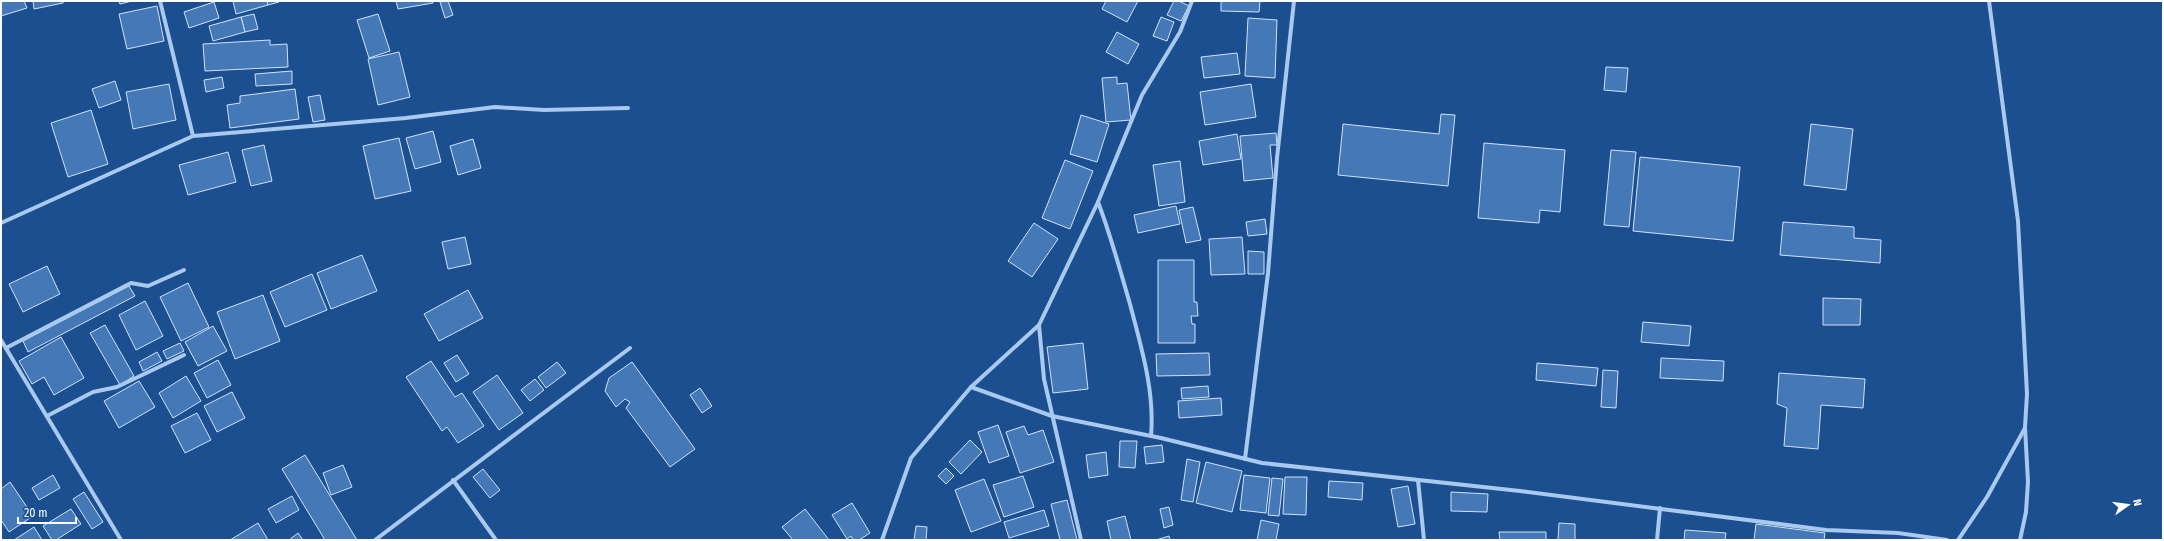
<svg xmlns="http://www.w3.org/2000/svg" width="2164" height="541" font-family="'Fira Sans Condensed',sans-serif">
  <style>
    .building { fill: #4478b7; stroke: #cfe3fa }
    .lines { fill: none; stroke-linecap: round; stroke-linejoin: round }
    .minor { stroke: #a9c9ee; stroke-width: 4 }
  </style>
  <rect width="100%" height="100%" fill="#1b4f8f"/>
  <!-- building -->
  <g class="building">
    <polygon points="1,1 24,1 27,8 1,16"/>
    <polygon points="33,1 63,1 63,3 34,9"/>
    <polygon points="119,1 132,1 120,4"/>
    <polygon points="233,1 267,1 268,5 236,14"/>
    <polygon points="267,1 279,1 279,2 268,5"/>
    <polygon points="396,1 433,1 433,3 398,9"/>
    <polygon points="448,1 453,15 445,18 440,2"/>
    <polygon points="1106,1 1138,1 1127,22 1102,9"/>
    <polygon points="1174,1 1179,1 1189,6 1181,21 1167,15"/>
    <polygon points="1221,1 1260,1 1259,12 1221,11"/>
    <polygon points="214,2 219,18 189,28 184,12"/>
    <polygon points="157,6 164,41 127,49 119,14"/>
    <polygon points="254,14 258,29 245,32 241,17"/>
    <polygon points="378,14 390,51 369,58 357,20"/>
    <polygon points="241,17 245,32 213,41 209,26"/>
    <polygon points="1161,17 1174,22 1167,41 1153,36"/>
    <polygon points="1248,18 1277,20 1275,78 1245,76"/>
    <polygon points="1117,32 1139,44 1128,64 1106,52"/>
    <polygon points="270,40 270,45 287,44 288,67 205,71 203,44"/>
    <polygon points="399,52 410,97 378,105 368,59"/>
    <polygon points="1237,53 1240,74 1204,78 1201,57"/>
    <polygon points="1606,67 1628,68 1626,92 1604,90"/>
    <polygon points="292,71 292,84 256,86 255,74"/>
    <polygon points="222,77 224,88 206,92 204,80"/>
    <polygon points="1117,77 1117,84 1127,83 1131,120 1106,122 1102,78"/>
    <polygon points="115,81 121,100 99,108 92,89"/>
    <polygon points="169,84 176,120 133,129 126,92"/>
    <polygon points="1251,84 1256,117 1205,125 1200,92"/>
    <polygon points="295,89 299,119 230,128 227,105 240,103 240,96"/>
    <polygon points="320,95 325,120 313,122 308,97"/>
    <polygon points="91,110 108,164 68,177 51,123"/>
    <polygon points="1441,114 1455,115 1448,186 1338,175 1343,124 1439,134"/>
    <polygon points="1081,115 1109,124 1097,162 1070,154"/>
    <polygon points="1811,124 1853,129 1846,190 1804,185"/>
    <polygon points="433,131 441,162 415,169 406,138"/>
    <polygon points="1276,133 1277,145 1270,145 1273,178 1244,181 1240,136"/>
    <polygon points="1237,134 1241,159 1203,165 1199,141"/>
    <polygon points="399,138 411,191 375,199 363,146"/>
    <polygon points="473,139 481,168 458,175 450,146"/>
    <polygon points="1484,143 1565,150 1560,212 1540,210 1539,223 1478,218"/>
    <polygon points="264,145 272,181 251,186 242,150"/>
    <polygon points="1611,150 1636,152 1629,227 1604,225"/>
    <polygon points="228,152 236,182 188,195 179,165"/>
    <polygon points="1640,157 1740,167 1733,241 1633,231"/>
    <polygon points="1065,160 1093,171 1070,229 1042,218"/>
    <polygon points="1180,161 1185,202 1159,206 1153,165"/>
    <polygon points="1176,206 1180,224 1138,233 1134,215"/>
    <polygon points="1193,207 1201,240 1186,243 1179,210"/>
    <polygon points="1265,219 1267,234 1248,236 1246,222"/>
    <polygon points="1783,222 1854,227 1854,238 1881,240 1880,263 1780,255"/>
    <polygon points="1034,223 1058,239 1032,277 1008,261"/>
    <polygon points="465,237 471,264 448,269 442,242"/>
    <polygon points="1242,237 1245,274 1211,275 1209,239"/>
    <polygon points="1248,251 1264,252 1264,274 1248,274"/>
    <polygon points="362,255 377,291 331,309 317,273"/>
    <polygon points="1158,260 1194,260 1194,302 1197,302 1198,316 1191,316 1192,324 1195,324 1195,343 1158,343"/>
    <polygon points="47,266 60,294 23,312 9,284"/>
    <polygon points="312,274 327,310 285,327 270,292"/>
    <polygon points="188,283 209,327 181,341 160,297"/>
    <polygon points="129,286 135,296 28,352 23,341"/>
    <polygon points="468,290 483,318 439,341 424,314"/>
    <polygon points="263,295 280,341 235,359 217,312"/>
    <polygon points="1823,298 1861,299 1860,325 1823,325"/>
    <polygon points="145,301 163,336 136,350 119,315"/>
    <polygon points="1643,322 1691,326 1689,346 1641,342"/>
    <polygon points="105,325 134,376 120,385 90,333"/>
    <polygon points="213,326 227,351 198,366 185,342"/>
    <polygon points="61,337 84,378 54,395 44,377 32,384 19,361"/>
    <polygon points="180,343 184,351 167,359 163,351"/>
    <polygon points="1083,343 1088,389 1053,393 1047,347"/>
    <polygon points="157,352 162,361 143,371 139,362"/>
    <polygon points="1209,353 1210,375 1157,376 1156,354"/>
    <polygon points="457,355 469,374 456,382 444,363"/>
    <polygon points="1661,358 1724,361 1723,381 1660,378"/>
    <polygon points="218,360 231,385 207,398 194,373"/>
    <polygon points="431,361 455,397 462,393 484,426 458,443 447,427 442,431 406,377"/>
    <polygon points="557,362 566,373 546,388 538,377"/>
    <polygon points="632,362 695,449 670,467 626,408 630,402 625,399 616,407 605,391 609,378"/>
    <polygon points="1537,363 1598,368 1596,386 1536,380"/>
    <polygon points="1603,370 1618,371 1616,408 1601,407"/>
    <polygon points="1779,373 1865,379 1863,408 1821,405 1818,449 1784,446 1787,408 1777,404"/>
    <polygon points="497,375 523,413 499,430 473,392"/>
    <polygon points="186,376 201,401 173,418 159,393"/>
    <polygon points="535,379 544,390 530,401 521,390"/>
    <polygon points="139,381 155,407 119,428 104,401"/>
    <polygon points="1208,386 1209,397 1182,399 1181,388"/>
    <polygon points="700,388 712,406 702,413 690,395"/>
    <polygon points="232,392 245,418 217,432 204,406"/>
    <polygon points="1221,398 1222,415 1179,418 1178,401"/>
    <polygon points="197,413 211,440 185,453 171,426"/>
    <polygon points="998,425 1009,456 989,463 978,432"/>
    <polygon points="1024,426 1028,435 1043,430 1054,462 1020,473 1006,432"/>
    <polygon points="970,440 982,452 961,474 949,462"/>
    <polygon points="1120,441 1137,441 1135,468 1119,467"/>
    <polygon points="1162,445 1164,462 1146,464 1144,447"/>
    <polygon points="1106,452 1108,475 1089,478 1086,455"/>
    <polygon points="305,455 357,540 325,540 282,469"/>
    <polygon points="1187,459 1200,462 1193,502 1181,500"/>
    <polygon points="1206,462 1242,471 1232,512 1196,503"/>
    <polygon points="343,465 352,487 331,495 323,473"/>
    <polygon points="946,468 954,476 946,484 938,476"/>
    <polygon points="483,469 500,490 490,498 473,477"/>
    <polygon points="53,475 60,488 39,500 32,488"/>
    <polygon points="1244,475 1270,478 1266,513 1240,510"/>
    <polygon points="1023,476 1034,507 1004,517 993,485"/>
    <polygon points="1285,477 1307,477 1306,515 1283,514"/>
    <polygon points="1272,478 1283,479 1279,516 1268,515"/>
    <polygon points="984,479 1001,521 971,532 955,490"/>
    <polygon points="1329,481 1363,483 1362,500 1328,497"/>
    <polygon points="10,482 33,516 9,532 1,520 1,489"/>
    <polygon points="1408,486 1415,524 1398,527 1391,489"/>
    <polygon points="84,492 103,522 92,529 73,499"/>
    <polygon points="1451,492 1488,494 1487,512 1451,511"/>
    <polygon points="292,496 299,510 276,523 268,509"/>
    <polygon points="1067,500 1077,540 1060,540 1051,504"/>
    <polygon points="852,503 870,533 859,540 853,540 851,536 847,539 832,515"/>
    <polygon points="1169,507 1173,525 1164,528 1160,509"/>
    <polygon points="71,509 81,524 56,540 52,540 43,526"/>
    <polygon points="805,509 829,540 793,540 782,527"/>
    <polygon points="1044,510 1049,526 1009,538 1004,522"/>
    <polygon points="1125,516 1131,540 1111,540 1107,521"/>
    <polygon points="1261,520 1279,524 1276,540 1257,540"/>
    <polygon points="258,523 268,540 230,540"/>
    <polygon points="1559,523 1575,524 1575,540 1558,540"/>
    <polygon points="1756,524 1825,533 1824,540 1754,540"/>
    <polygon points="916,526 927,527 926,540 914,540"/>
    <polygon points="34,527 42,540 14,540"/>
    <polygon points="1685,530 1726,533 1725,540 1684,540"/>
    <polygon points="1499,532 1546,532 1546,540 1500,540"/>
    <polygon points="298,533 303,540 289,540"/>
    <polygon points="1169,536 1170,540 1156,540"/>
  </g>
  <g class="lines">
    <!-- minor -->
    <g class="minor">
      <polyline points="160,1 193,136"/>
      <polyline points="1989,1 2018,221 2027,394 2025,427 2028,482 2026,512 2020,540"/>
      <path d="M 1098,202 C 1111,236 1120,270 1130,304 C 1141,347 1155,391 1151,436"/>
      <polyline points="1,223 193,136 406,118 495,107 544,110 628,108"/>
      <polyline points="1039,325 1044,379 1081,540"/>
      <polyline points="1,340 121,540"/>
      <polyline points="6,348 131,283 148,286 184,270"/>
      <polyline points="971,387 1052,416 1161,438 1262,463 1520,491 1826,530 1898,533 1947,540"/>
      <polyline points="47,416 93,392 117,387 184,355"/>
      <polyline points="1245,459 1268,273 1277,158 1294,1"/>
      <polyline points="453,480 496,540"/>
      <polyline points="1418,480 1424,540"/>
      <polyline points="375,540 630,348"/>
      <polyline points="882,540 911,458 971,387 1039,325 1098,202 1142,95 1180,32 1192,1"/>
      <polyline points="1657,540 1660,508"/>
      <polyline points="1958,540 1987,497 2025,428"/>
    </g>
  </g>
  <!-- border -->
  <rect width="2164" height="541" fill="none" stroke="#ffffff" stroke-width="4"/>
  <!-- north arrow -->
  <g transform="translate(2128 505) rotate(76)" stroke="#1b4f8f" stroke-width="3" paint-order="stroke">
  <path d="M0-3L7 15L0 10L-7 15Z" fill="#ffffff"/>
  <text y="-6" font-size="11" font-weight="bold" text-anchor="middle" fill="#ffffff">N</text>
  </g>
  <!-- scale -->
  <path d="M18 517v6h58v-6" fill="none" stroke="#ffffff" stroke-width="2"/>
  <text x="24" y="517" font-size="12" fill="#ffffff" stroke="#1b4f8f" stroke-width="3" paint-order="stroke">20 m</text>
</svg>
